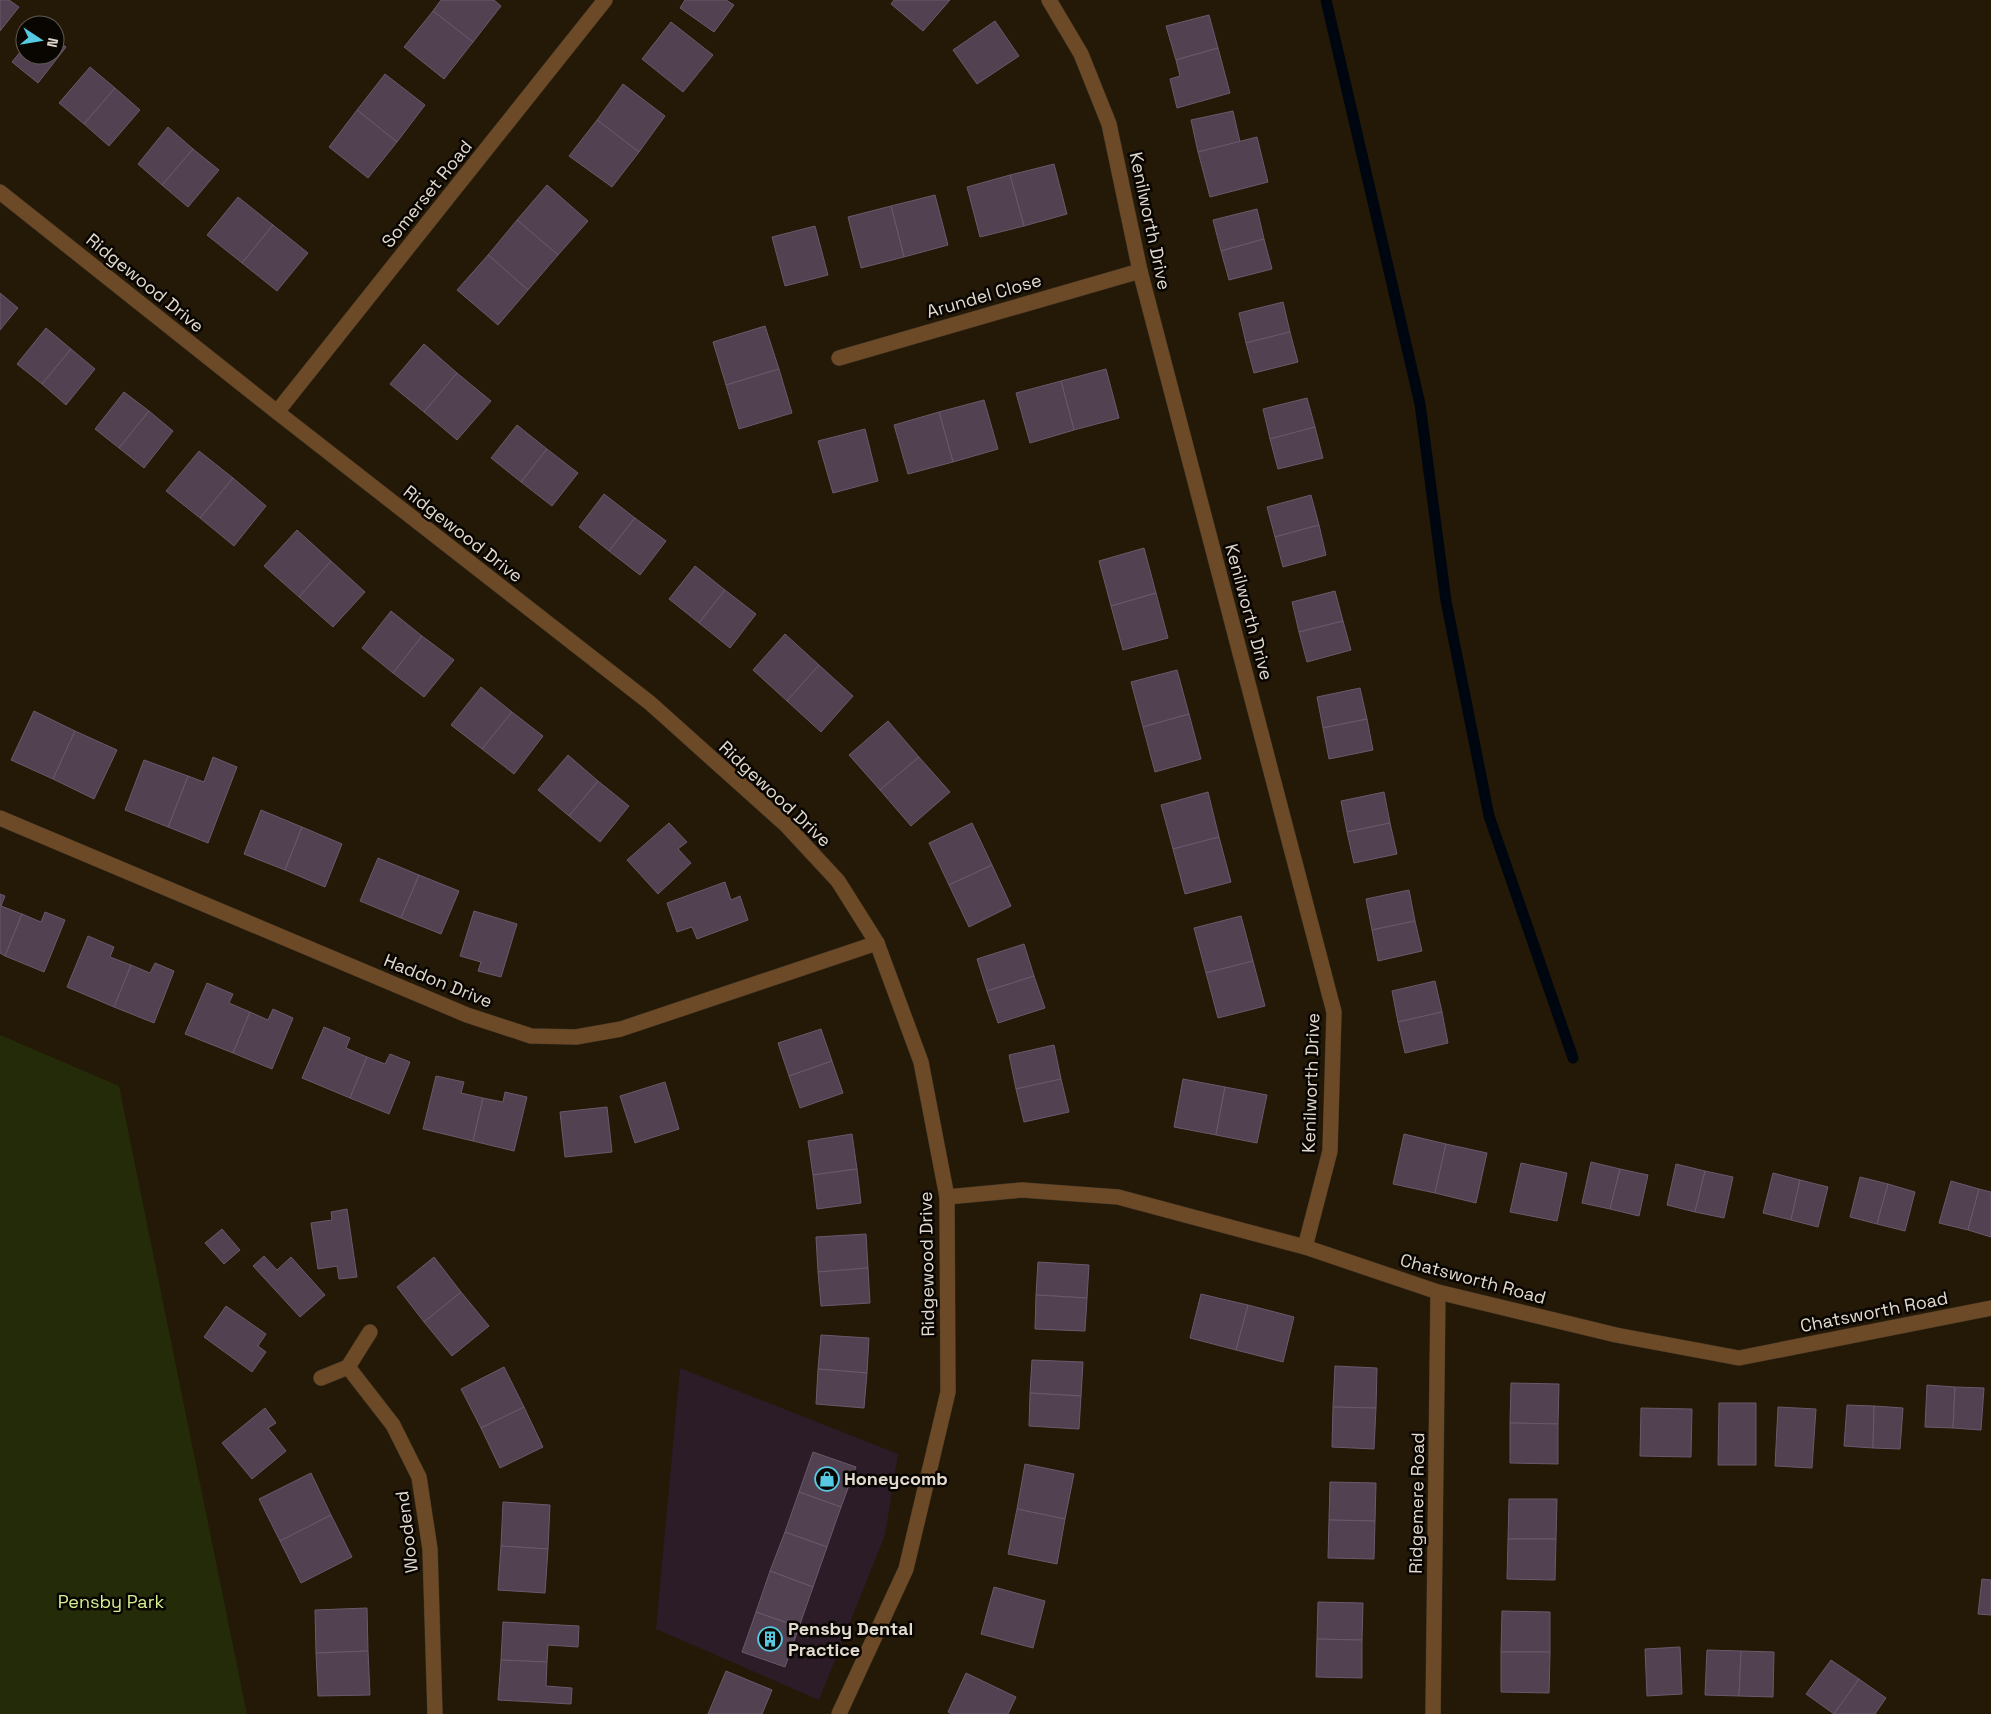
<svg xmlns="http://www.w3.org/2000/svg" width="1991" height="1714" font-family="'Space Grotesk',sans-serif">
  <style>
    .commercial { fill: #2b1c27 }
    .green { fill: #232b08 }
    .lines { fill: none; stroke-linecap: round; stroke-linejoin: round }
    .stream { stroke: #000610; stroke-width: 11 }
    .building { fill: #514151; stroke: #6a596b }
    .street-casing { stroke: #3f3323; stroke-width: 16 }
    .street { stroke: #6c4a27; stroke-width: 15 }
    .labels { text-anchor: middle; stroke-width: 5; stroke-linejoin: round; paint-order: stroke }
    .street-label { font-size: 18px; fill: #e2dacf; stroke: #090501 }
    .poi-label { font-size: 18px; font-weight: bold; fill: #e2dacf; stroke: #090501; text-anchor: start }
    .park-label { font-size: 18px; fill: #d4f091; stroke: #090501 }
  </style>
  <rect width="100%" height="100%" fill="#241807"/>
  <!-- commercial -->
  <polygon class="commercial" points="680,1368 898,1454 885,1535 819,1700 656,1629"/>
  <!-- green -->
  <polygon class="green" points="0,1035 119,1086 247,1714 0,1714"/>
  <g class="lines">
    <!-- stream -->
    <polyline class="stream" points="1326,0 1420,404 1446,601 1489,816 1573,1058"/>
  </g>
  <!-- building -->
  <g class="building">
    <polygon points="0,0 9,0 19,7 0,31"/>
    <polygon points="441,0 494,0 501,6 473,42 433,11"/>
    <polygon points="685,0 726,0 734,5 714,32 680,8"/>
    <polygon points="894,0 950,0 923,31 891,4"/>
    <polygon points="433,11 473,42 444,79 404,47"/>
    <polygon points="1209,15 1218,48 1176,60 1166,26"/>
    <polygon points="995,21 1019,56 977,84 953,50"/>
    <polygon points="671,22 713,55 683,92 642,59"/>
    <polygon points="55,39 66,47 38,83 12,62 25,46 25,55 55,55"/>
    <polygon points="1218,48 1230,93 1177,108 1170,79 1180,76 1176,60"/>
    <polygon points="90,67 115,88 84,124 59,103"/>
    <polygon points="385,74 425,105 397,142 357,110"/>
    <polygon points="623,84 665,116 639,152 597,120"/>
    <polygon points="115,88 140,110 109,146 84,124"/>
    <polygon points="357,110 397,142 368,178 329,147"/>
    <polygon points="1233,111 1240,142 1198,152 1191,120"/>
    <polygon points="597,120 639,152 612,187 569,156"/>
    <polygon points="168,127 193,149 162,185 138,164"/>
    <polygon points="1257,137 1268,182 1210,197 1198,152"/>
    <polygon points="193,149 219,170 188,207 162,185"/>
    <polygon points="1054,164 1067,214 1024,226 1010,175"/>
    <polygon points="1010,175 1024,226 980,237 967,187"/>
    <polygon points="547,185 588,221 558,255 517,220"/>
    <polygon points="935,195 948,245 904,257 891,206"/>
    <polygon points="238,197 273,225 242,263 207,235"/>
    <polygon points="891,206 904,257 861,268 848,217"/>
    <polygon points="1257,209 1264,239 1221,251 1213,220"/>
    <polygon points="517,220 558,255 528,290 488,255"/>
    <polygon points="273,225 308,253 277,291 242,263"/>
    <polygon points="815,226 828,275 785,286 772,237"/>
    <polygon points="1264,239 1272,269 1229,280 1221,251"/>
    <polygon points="488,255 528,290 498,325 457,290"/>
    <polygon points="0,293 18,308 0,330"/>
    <polygon points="1283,302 1290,332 1246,343 1239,313"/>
    <polygon points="765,326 779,369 726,385 713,342"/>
    <polygon points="46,328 71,349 42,384 17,364"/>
    <polygon points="1290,332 1298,362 1254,373 1246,343"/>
    <polygon points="424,344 457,373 424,412 390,384"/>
    <polygon points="71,349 95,369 66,405 42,384"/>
    <polygon points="779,369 792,413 739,429 726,385"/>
    <polygon points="1106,369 1119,418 1074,430 1061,381"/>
    <polygon points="457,373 491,401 457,440 424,412"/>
    <polygon points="1061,381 1074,430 1030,443 1016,393"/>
    <polygon points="124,392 149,411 119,448 95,429"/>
    <polygon points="1307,398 1315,427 1270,439 1263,409"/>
    <polygon points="984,400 998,449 953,462 939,412"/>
    <polygon points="149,411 173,431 144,468 119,448"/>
    <polygon points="939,412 953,462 908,474 894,425"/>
    <polygon points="517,425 547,449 521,482 491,458"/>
    <polygon points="1315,427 1323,458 1278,469 1270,439"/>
    <polygon points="865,429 878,481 833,493 818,441"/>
    <polygon points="547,449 578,473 552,506 521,482"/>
    <polygon points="199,451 233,478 200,518 166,491"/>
    <polygon points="233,478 266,506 234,546 200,518"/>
    <polygon points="604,494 635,518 609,551 579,527"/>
    <polygon points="1311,495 1319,525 1275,537 1267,507"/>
    <polygon points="635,518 666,541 640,575 609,551"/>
    <polygon points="1319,525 1326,555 1283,567 1275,537"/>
    <polygon points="297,530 331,561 299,597 264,566"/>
    <polygon points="1144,548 1156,593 1111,606 1099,561"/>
    <polygon points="331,561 365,592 333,627 299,597"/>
    <polygon points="695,566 725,590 699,623 669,599"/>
    <polygon points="725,590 756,614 730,648 699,623"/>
    <polygon points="1335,591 1343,621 1299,632 1292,602"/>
    <polygon points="1156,593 1168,638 1123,650 1111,606"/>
    <polygon points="391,611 422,636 393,673 362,648"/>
    <polygon points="1343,621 1351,650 1307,662 1299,632"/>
    <polygon points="785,634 819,665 787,701 753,670"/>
    <polygon points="422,636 454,660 424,697 393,673"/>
    <polygon points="819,665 853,696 821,732 787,701"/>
    <polygon points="1177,670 1189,714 1143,727 1131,682"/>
    <polygon points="481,687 512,712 482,749 451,725"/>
    <polygon points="1360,688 1367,719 1323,728 1317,697"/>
    <polygon points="34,711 75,731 53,779 11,760"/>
    <polygon points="512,712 543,736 514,774 482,749"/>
    <polygon points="1189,714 1201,759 1155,772 1143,727"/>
    <polygon points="1367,719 1373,750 1329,759 1323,728"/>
    <polygon points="888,721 919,757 880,790 849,755"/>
    <polygon points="75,731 117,750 94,799 53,779"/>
    <polygon points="568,755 598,781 569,816 538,790"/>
    <polygon points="213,757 237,767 208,843 168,827 188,776 204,782"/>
    <polygon points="919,757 950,792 911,826 880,790"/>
    <polygon points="144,760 188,776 168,827 125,810"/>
    <polygon points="598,781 629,806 600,842 569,816"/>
    <polygon points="1208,792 1219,837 1173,849 1161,805"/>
    <polygon points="1384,792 1390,823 1347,832 1341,801"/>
    <polygon points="261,810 302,827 285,870 244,854"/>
    <polygon points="669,823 687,842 678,849 691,863 658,894 627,860"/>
    <polygon points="972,823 992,865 949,885 929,843"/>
    <polygon points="1390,823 1397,854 1354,863 1347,832"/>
    <polygon points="302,827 342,844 325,887 285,870"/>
    <polygon points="1219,837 1231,882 1185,894 1173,849"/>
    <polygon points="378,858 419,875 401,918 360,901"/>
    <polygon points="992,865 1011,906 969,927 949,885"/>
    <polygon points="419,875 459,891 441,934 401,918"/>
    <polygon points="725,882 731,900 740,896 748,920 697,939 692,927 677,932 667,903"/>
    <polygon points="1409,890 1415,921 1372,930 1366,899"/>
    <polygon points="0,894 5,896 1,906 22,914 5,956 0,953"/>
    <polygon points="474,911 517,924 501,977 478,971 481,962 460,956"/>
    <polygon points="45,912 65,920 44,972 5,956 22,914 41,922"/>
    <polygon points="1241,916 1253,961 1206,973 1194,928"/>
    <polygon points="1415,921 1422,951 1378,961 1372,930"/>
    <polygon points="88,936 114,947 110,957 131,965 114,1007 67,987"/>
    <polygon points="1024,944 1034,976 987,991 977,959"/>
    <polygon points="1253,961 1265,1006 1218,1018 1206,973"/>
    <polygon points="155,963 174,971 154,1023 114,1007 131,965 150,973"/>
    <polygon points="1034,976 1045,1008 998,1023 987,991"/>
    <polygon points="1435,981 1442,1012 1398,1022 1392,991"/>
    <polygon points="207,983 233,994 229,1003 250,1012 233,1053 185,1034"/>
    <polygon points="273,1009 293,1018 272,1069 233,1053 250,1012 268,1020"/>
    <polygon points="1442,1012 1448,1043 1405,1053 1398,1022"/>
    <polygon points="324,1027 350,1038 346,1048 367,1057 350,1098 302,1078"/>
    <polygon points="821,1029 832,1061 789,1076 778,1043"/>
    <polygon points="1054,1045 1061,1079 1016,1089 1009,1055"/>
    <polygon points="390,1054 410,1062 389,1114 350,1098 367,1057 385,1064"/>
    <polygon points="832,1061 843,1093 800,1108 789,1076"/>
    <polygon points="436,1076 464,1082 461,1093 483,1098 473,1141 423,1129"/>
    <polygon points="1061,1079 1069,1112 1024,1122 1016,1089"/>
    <polygon points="1183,1079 1225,1087 1216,1135 1174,1127"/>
    <polygon points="665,1082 679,1129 635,1143 620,1096"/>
    <polygon points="1225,1087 1267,1095 1257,1143 1216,1135"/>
    <polygon points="505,1092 527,1097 514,1151 473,1141 483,1098 503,1102"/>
    <polygon points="607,1107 612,1152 565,1157 560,1112"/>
    <polygon points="852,1134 857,1169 813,1175 808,1141"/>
    <polygon points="1404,1134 1446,1144 1435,1193 1393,1184"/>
    <polygon points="1446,1144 1487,1153 1476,1203 1435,1193"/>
    <polygon points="1591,1162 1620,1169 1610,1209 1582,1203"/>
    <polygon points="1521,1163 1567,1173 1557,1221 1510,1212"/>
    <polygon points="1676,1164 1705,1171 1695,1212 1667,1205"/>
    <polygon points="857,1169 861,1203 817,1209 813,1175"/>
    <polygon points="1620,1169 1648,1175 1639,1216 1610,1209"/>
    <polygon points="1705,1171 1733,1177 1724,1218 1695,1212"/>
    <polygon points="1773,1173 1800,1180 1791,1220 1763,1213"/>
    <polygon points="1860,1177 1888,1184 1877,1224 1850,1217"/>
    <polygon points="1800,1180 1828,1187 1818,1227 1791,1220"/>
    <polygon points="1951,1181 1979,1189 1968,1230 1939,1223"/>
    <polygon points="1888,1184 1915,1192 1905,1231 1877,1224"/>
    <polygon points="1979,1189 1991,1192 1991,1237 1968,1230"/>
    <polygon points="347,1209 357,1277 339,1279 337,1266 318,1269 311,1223 332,1220 331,1212"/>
    <polygon points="222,1229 240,1250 224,1264 205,1243"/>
    <polygon points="866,1234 868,1268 818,1272 816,1237"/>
    <polygon points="264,1256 277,1270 291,1257 325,1295 300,1317 253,1266"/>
    <polygon points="434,1257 461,1292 424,1322 397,1287"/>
    <polygon points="1038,1262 1089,1265 1087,1298 1036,1295"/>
    <polygon points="868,1268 870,1303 821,1306 818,1272"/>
    <polygon points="461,1292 489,1326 452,1356 424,1322"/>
    <polygon points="1201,1294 1248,1305 1236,1350 1190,1338"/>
    <polygon points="1036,1295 1087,1298 1085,1331 1035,1329"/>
    <polygon points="1248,1305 1294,1317 1283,1362 1236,1350"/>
    <polygon points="226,1306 266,1334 258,1346 266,1352 252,1372 204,1337"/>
    <polygon points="821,1335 869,1338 867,1373 818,1369"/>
    <polygon points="1032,1360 1083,1362 1081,1396 1030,1393"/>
    <polygon points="1335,1366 1377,1368 1376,1408 1333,1407"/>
    <polygon points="504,1367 524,1407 481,1428 461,1389"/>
    <polygon points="818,1369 867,1373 864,1408 816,1404"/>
    <polygon points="1511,1383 1559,1384 1558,1424 1510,1423"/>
    <polygon points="1927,1385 1955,1387 1953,1428 1925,1427"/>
    <polygon points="1955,1387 1984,1388 1981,1430 1953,1428"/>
    <polygon points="1030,1393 1081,1396 1079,1429 1029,1426"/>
    <polygon points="1719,1403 1756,1403 1756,1465 1718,1465"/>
    <polygon points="1847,1405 1874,1406 1873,1448 1844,1446"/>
    <polygon points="1874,1406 1903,1408 1900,1449 1873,1448"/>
    <polygon points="524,1407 543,1447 500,1468 481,1428"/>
    <polygon points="1333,1407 1376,1408 1374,1449 1332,1447"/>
    <polygon points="1778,1407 1816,1409 1812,1468 1775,1466"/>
    <polygon points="265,1408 276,1423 268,1428 286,1451 252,1479 222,1443"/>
    <polygon points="1641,1408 1692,1409 1691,1457 1640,1456"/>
    <polygon points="1510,1423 1558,1424 1558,1464 1510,1463"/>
    <polygon points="813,1452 856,1467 841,1507 799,1492"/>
    <polygon points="1025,1464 1074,1474 1065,1519 1017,1509"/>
    <polygon points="311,1473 331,1515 280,1541 259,1499"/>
    <polygon points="1330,1482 1376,1483 1375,1521 1329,1520"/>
    <polygon points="799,1492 841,1507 827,1547 785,1532"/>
    <polygon points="1509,1499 1557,1499 1556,1539 1508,1539"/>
    <polygon points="503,1502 550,1505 548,1549 501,1546"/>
    <polygon points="1017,1509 1065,1519 1057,1564 1008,1554"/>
    <polygon points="331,1515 352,1557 301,1583 280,1541"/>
    <polygon points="1329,1520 1375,1521 1374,1559 1328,1558"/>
    <polygon points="785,1532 827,1547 813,1587 770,1571"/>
    <polygon points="1508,1539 1556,1539 1555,1580 1507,1579"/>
    <polygon points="501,1546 548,1549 545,1593 498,1590"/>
    <polygon points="770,1571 813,1587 799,1627 756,1612"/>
    <polygon points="1982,1579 1991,1580 1991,1615 1978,1614"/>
    <polygon points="994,1587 1045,1601 1033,1648 981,1634"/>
    <polygon points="1318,1602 1363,1603 1362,1640 1317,1639"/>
    <polygon points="367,1608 368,1651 316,1653 315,1610"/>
    <polygon points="1502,1611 1550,1612 1550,1652 1501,1652"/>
    <polygon points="756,1612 799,1627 785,1667 742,1652"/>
    <polygon points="503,1622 579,1626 578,1647 548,1645 547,1662 501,1660"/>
    <polygon points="1317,1639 1362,1640 1362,1678 1316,1677"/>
    <polygon points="1680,1647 1682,1694 1647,1696 1645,1649"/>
    <polygon points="1707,1650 1741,1651 1739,1696 1705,1695"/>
    <polygon points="368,1651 370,1695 318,1696 316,1653"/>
    <polygon points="1741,1651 1774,1652 1773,1697 1739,1696"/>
    <polygon points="1501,1652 1550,1652 1549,1693 1501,1692"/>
    <polygon points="501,1660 547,1662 546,1686 572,1688 571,1704 498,1700"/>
    <polygon points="1831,1660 1859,1679 1834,1714 1806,1694"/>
    <polygon points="726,1671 772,1690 762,1714 708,1714"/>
    <polygon points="966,1673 1016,1697 1008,1714 952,1714 948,1712"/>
    <polygon points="1859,1679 1886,1698 1875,1714 1834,1714"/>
  </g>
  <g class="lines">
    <!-- street casing -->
    <g class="street-casing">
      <g id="street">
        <polyline points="1049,0 1081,54 1109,124 1140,271 1334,1012 1330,1151 1305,1247"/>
        <polyline points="0,192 277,412 650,703 786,825 838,881 877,943 921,1062 947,1197 948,1392 906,1569 839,1714"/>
        <polyline points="839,358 1140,271"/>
        <polyline points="277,412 605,0"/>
        <polyline points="0,818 467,1015 531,1036 576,1037 621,1029 877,943"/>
        <polyline points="947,1197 1022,1190 1118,1197 1305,1247 1438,1292 1616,1335 1739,1358 1991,1308"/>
        <polyline points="348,1367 393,1425 419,1477 430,1549 435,1714"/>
        <polyline points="321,1378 348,1367 370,1332"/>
        <polyline points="1433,1714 1438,1292"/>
      </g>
    </g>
    <!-- street -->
    <use href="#street" class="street"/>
  </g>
  <!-- icons -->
  <defs>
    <g id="shop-ring" transform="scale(1.25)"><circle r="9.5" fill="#090501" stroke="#57c9e2" stroke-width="1.5"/><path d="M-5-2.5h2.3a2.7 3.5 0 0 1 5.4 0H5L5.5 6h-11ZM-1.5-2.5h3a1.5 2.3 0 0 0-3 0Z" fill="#57c9e2"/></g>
    <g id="building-ring" transform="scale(1.25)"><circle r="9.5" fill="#090501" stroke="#57c9e2" stroke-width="1.5"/><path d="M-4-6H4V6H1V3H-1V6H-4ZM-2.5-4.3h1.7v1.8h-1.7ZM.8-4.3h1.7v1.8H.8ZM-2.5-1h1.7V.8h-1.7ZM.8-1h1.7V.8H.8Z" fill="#57c9e2"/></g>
  </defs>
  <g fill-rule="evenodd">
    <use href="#shop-ring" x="827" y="1479"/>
    <use href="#building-ring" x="770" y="1639"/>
  </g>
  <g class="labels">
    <!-- street labels -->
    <g class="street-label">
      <text transform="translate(427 194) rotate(-51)" y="6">Somerset Road</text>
      <text transform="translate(1150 221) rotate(78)" y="6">Kenilworth Drive</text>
      <text transform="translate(145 283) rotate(39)" y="6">Ridgewood Drive</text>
      <text transform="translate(984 296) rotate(-16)" y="6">Arundel Close</text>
      <text transform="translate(463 534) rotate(38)" y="6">Ridgewood Drive</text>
      <text transform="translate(1249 612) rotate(75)" y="6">Kenilworth Drive</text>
      <text transform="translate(775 794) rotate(43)" y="6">Ridgewood Drive</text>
      <text transform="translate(438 981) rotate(22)" y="6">Haddon Drive</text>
      <text transform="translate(1311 1083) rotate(-88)" y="6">Kenilworth Drive</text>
      <text transform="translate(927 1264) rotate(-91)" y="6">Ridgewood Drive</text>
      <text transform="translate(1473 1279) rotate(15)" y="6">Chatsworth Road</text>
      <text transform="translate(1874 1312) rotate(-11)" y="6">Chatsworth Road</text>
      <text transform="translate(1417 1503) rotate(-89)" y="6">Ridgemere Road</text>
      <text transform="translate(407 1532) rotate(-97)" y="6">Woodend</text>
    </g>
    <!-- poi labels -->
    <g class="poi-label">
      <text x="844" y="1485">Honeycomb</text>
      <text x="788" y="1635">Pensby Dental<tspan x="788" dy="21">Practice</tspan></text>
    </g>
    <!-- park labels -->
    <g class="park-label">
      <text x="111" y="1608">Pensby Park</text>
    </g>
  </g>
  <!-- north arrow -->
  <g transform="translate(40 40) rotate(102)"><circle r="24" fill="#090501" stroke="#605a53"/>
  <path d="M0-4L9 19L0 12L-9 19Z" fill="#57c9e2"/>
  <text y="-8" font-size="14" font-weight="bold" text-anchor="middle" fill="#e2dacf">N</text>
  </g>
</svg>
